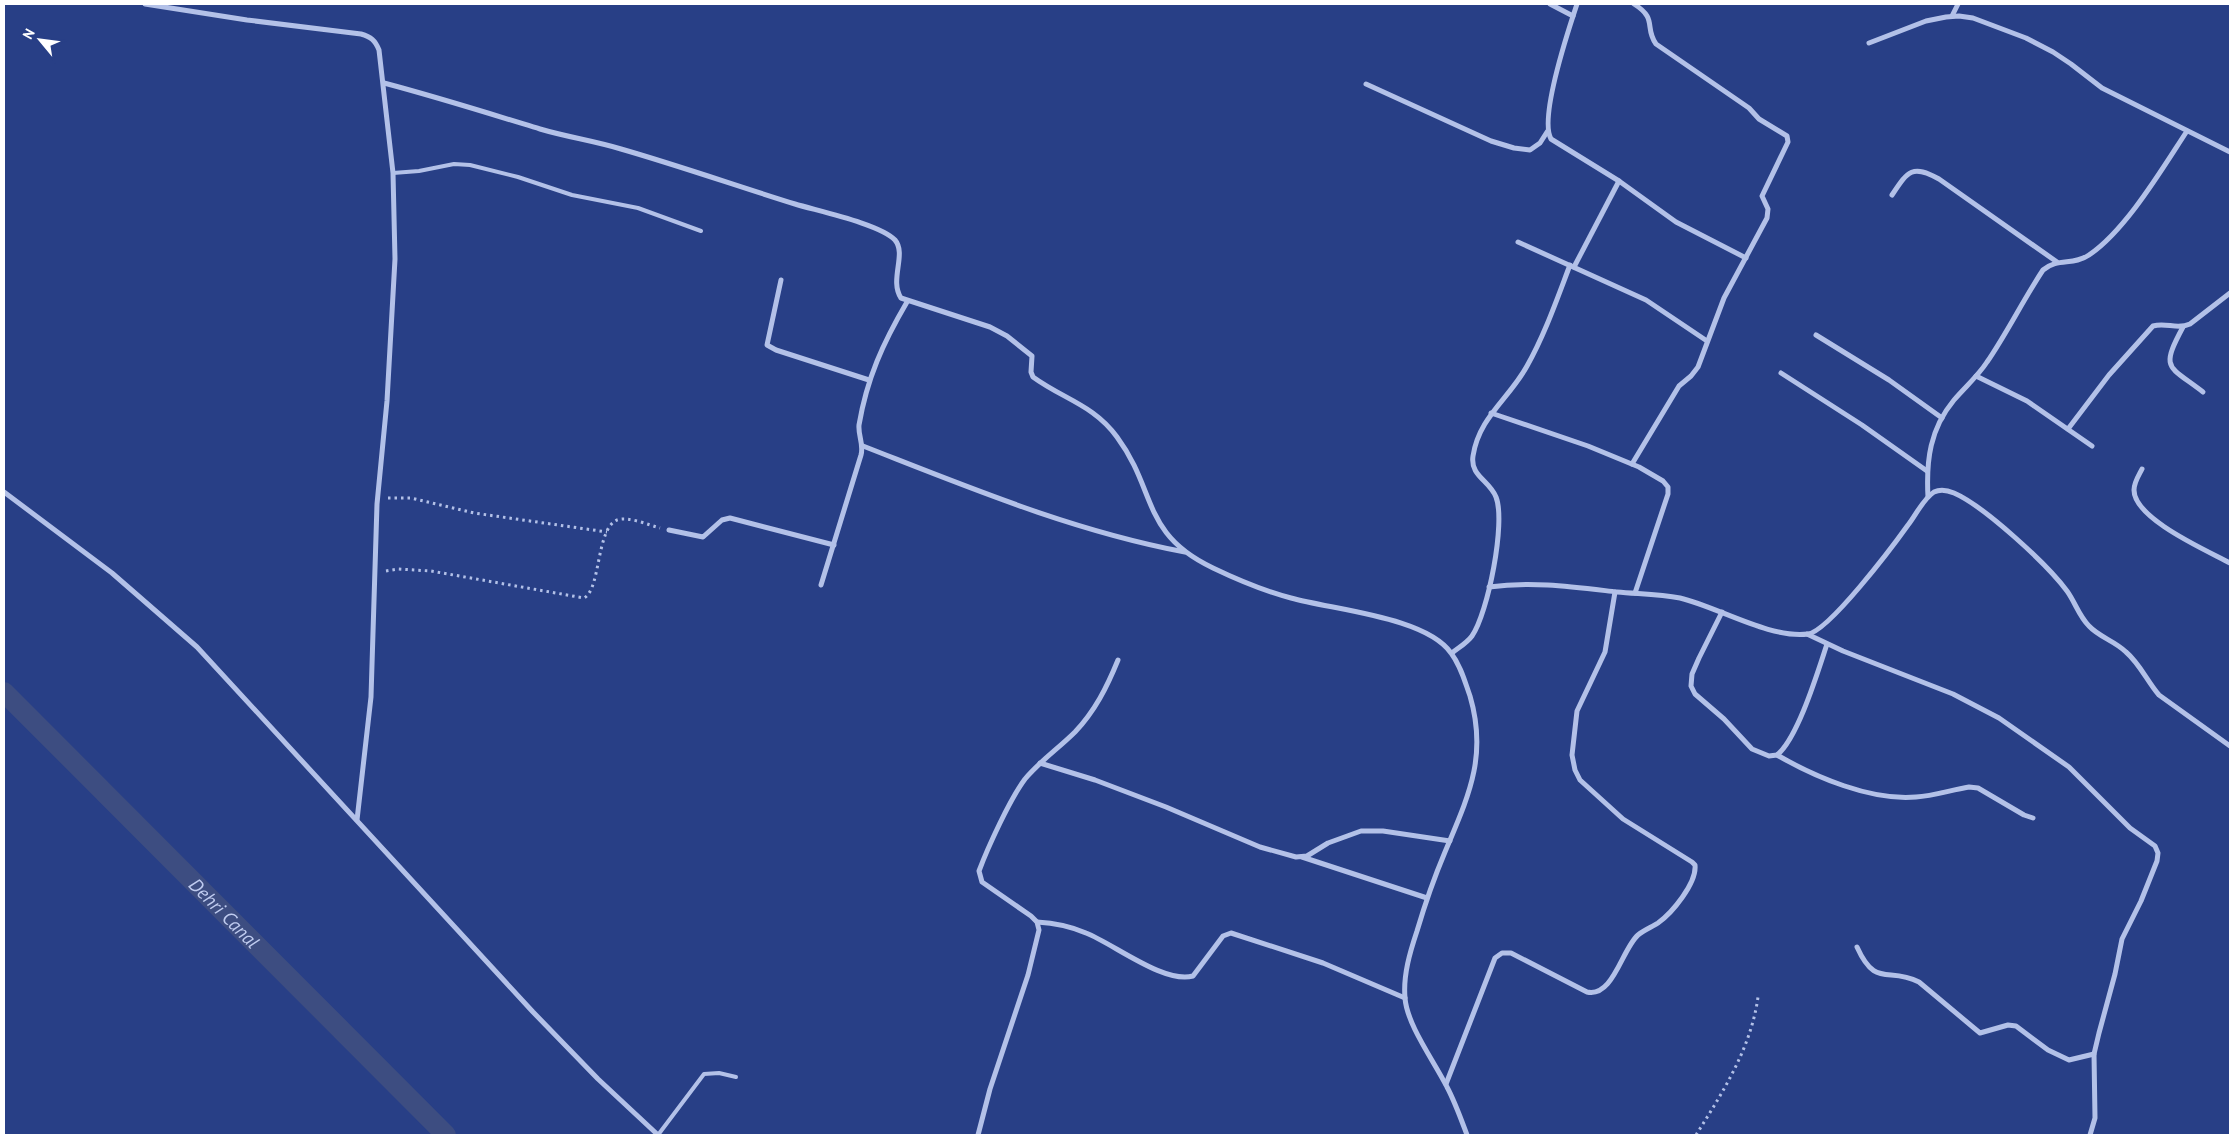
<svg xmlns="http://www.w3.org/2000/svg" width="2234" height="1139" font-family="'PT Sans',sans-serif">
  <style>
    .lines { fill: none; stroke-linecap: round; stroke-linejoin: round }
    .canal { stroke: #3d4d81; stroke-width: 20 }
    .path { stroke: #b3c1e8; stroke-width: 3; stroke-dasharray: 2.5 4; stroke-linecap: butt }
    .lane { stroke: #b3c1e8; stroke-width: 4 }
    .street { stroke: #b3c1e8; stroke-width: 5 }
    .labels { text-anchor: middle; stroke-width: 4.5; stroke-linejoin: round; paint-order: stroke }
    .water-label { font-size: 19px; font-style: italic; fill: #bfcbef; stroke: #283f86 }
  </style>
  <rect width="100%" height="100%" fill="#283f86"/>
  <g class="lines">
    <!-- canal -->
    <path class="canal" id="s1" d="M 4,692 L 446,1135"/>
    <!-- path -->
    <g class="path">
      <polyline points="388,498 411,498 474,513 607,532"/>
      <path d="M 386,571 L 398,569 L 431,571 L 584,598 C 601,589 596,529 617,520 C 628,516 649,525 660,528"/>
      <path d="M 1696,1135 C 1723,1092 1751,1048 1758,997"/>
    </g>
    <!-- lane -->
    <g class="lane">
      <polyline points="393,173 419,171 454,164 470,165 518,177 572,195 638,208 701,231"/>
      <polyline points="658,1135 704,1074 719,1073 736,1077"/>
    </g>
    <!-- street -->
    <g class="street">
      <path d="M 145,4 L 247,20 L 361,34 C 371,37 375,40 379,50 L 393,173 L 395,259 L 387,401 L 377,504 L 371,697 L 357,820"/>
      <polyline points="1550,4 1573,16"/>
      <path d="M 1577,4 C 1569,28 1539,118 1551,139 L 1619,181 L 1676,222 L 1746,258"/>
      <polyline points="1952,16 1958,4"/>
      <polyline points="1869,43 1926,21 1946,17 1959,16 1973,18 2026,38 2053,52 2071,64 2102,88 2230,152"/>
      <path d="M 384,83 C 437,97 488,113 540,129 C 567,137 595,141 621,149 C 680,166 737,186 795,204 C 818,211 880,224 895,240 C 907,254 889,280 901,298 L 990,327 L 1007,336 L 1032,356 L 1031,372 L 1033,377 C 1063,399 1094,405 1117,437 C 1157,491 1141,534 1213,568 C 1238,580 1264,591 1291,598 C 1334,610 1426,617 1451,653 C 1461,666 1465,682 1470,696 C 1488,757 1468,797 1445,852 C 1434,878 1425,904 1417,931 C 1410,952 1403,975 1405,998 C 1407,1025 1434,1061 1447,1087 C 1455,1102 1461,1119 1467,1135"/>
      <polyline points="1366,84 1491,141 1514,148 1530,150 1540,143 1547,132"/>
      <path d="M 1892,195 C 1908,171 1912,164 1939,179 L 2057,262"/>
      <polyline points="1518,242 1646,300 1707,341"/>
      <polyline points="1574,267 1619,181"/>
      <polyline points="781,280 767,345 776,350 869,380"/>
      <path d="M 2183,327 C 2160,370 2168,365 2203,392"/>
      <polyline points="1816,335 1889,380 1942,418"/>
      <polyline points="1781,373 1862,425 1927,471"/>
      <polyline points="1976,376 2027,401 2092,446"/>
      <polyline points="1491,413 1588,446 1639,467 1663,481 1668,487 1668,494 1635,593"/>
      <path d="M 2068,429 L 2109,375 L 2153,326 C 2166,322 2177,330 2190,324 L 2230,293"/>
      <path d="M 863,446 C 968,487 1073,531 1185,552"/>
      <path d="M 1632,464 L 1679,386 L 1691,376 L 1698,367 L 1724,298 L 1767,218 L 1768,209 L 1762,196 L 1788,142 L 1787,136 L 1759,119 L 1749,108 L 1656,44 C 1644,27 1658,19 1634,4"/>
      <path d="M 2142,469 C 2139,475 2134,482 2134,490 C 2134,519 2208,551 2230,563"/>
      <polyline points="4,492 112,573 197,647 533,1012 598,1079 658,1135"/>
      <path d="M 1928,497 C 1926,460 1930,429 1954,400 C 1965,387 1978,376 1987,362 C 2007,333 2023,300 2043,270 C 2058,257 2073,266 2089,255 C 2126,230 2162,169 2187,131"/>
      <polyline points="669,530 703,537 722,520 730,518 834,545"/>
      <path d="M 821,585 L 861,455 C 864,444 858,436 859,425 C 867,378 883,343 907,302"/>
      <path d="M 1489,587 C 1533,581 1574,587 1617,592 C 1638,594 1659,594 1680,598 C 1718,607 1770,639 1808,634 C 1829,631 1893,546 1908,525 C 1916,515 1923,499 1934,492 C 1940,489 1947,490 1954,493 C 1984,506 2047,564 2067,591 C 2075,602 2079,616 2089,626 C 2099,637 2115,641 2126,652 C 2140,664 2147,681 2159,695 L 2230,746"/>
      <path d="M 1722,612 L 1699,658 L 1692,674 L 1691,686 L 1695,694 L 1724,719 L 1752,749 L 1769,756 L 1777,755 C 1798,738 1818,671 1827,644"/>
      <polyline points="1807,634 1843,651 1953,694 1999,718 2069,767 2130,828 2155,846 2158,853 2157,861 2141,901 2122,939 2115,974 2099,1033 2094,1054 2095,1118 2090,1135"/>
      <path d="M 1452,653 C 1458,648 1467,643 1472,636 C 1488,613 1506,522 1496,497 C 1489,480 1470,476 1473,456 C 1479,417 1509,399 1527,366 C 1545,334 1557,299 1570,265"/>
      <path d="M 1777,755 C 1815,777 1871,801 1916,797 C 1933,796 1951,790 1969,787 L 1978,788 L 2024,815 L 2033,818"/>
      <polyline points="1040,763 1095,780 1166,807 1260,847 1296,857 1307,856 1328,843 1361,831 1383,831 1450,841"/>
      <polyline points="1302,857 1427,898"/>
      <path d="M 1037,922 C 1055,923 1070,926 1086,933 C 1114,944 1164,984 1193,976 L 1223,936 L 1231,933 L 1323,963 L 1405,998"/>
      <path d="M 1857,947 C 1876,989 1888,966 1919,982 L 1980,1033 L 2008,1025 L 2016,1026 L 2048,1050 L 2069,1060 L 2094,1054"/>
      <path d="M 1446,1084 L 1495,958 L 1502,953 L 1511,953 L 1587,992 C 1613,998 1622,949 1638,935 C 1644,930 1652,927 1658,923 C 1672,913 1697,883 1695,865 L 1692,862 L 1623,819 L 1580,780 L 1575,770 L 1572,755 L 1577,711 L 1605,652 L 1615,592"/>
      <path d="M 978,1135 L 990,1089 L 1028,975 L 1039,930 L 1037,922 L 1031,916 L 982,882 L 979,871 C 988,847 1010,799 1025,779 C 1040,761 1059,748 1075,732 C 1095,711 1107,687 1118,660"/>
    </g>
  </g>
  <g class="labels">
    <!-- water labels -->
    <g class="water-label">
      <text dy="7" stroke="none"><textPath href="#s1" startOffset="312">Dehri Canal</textPath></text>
    </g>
  </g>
  <!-- border -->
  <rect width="2234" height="1139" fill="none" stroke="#ffffff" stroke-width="10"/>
  <!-- north arrow -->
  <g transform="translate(40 40) rotate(299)" stroke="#283f86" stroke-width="4" paint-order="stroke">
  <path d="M0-4L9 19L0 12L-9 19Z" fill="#ffffff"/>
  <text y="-8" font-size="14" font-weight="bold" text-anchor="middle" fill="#ffffff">N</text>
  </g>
</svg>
